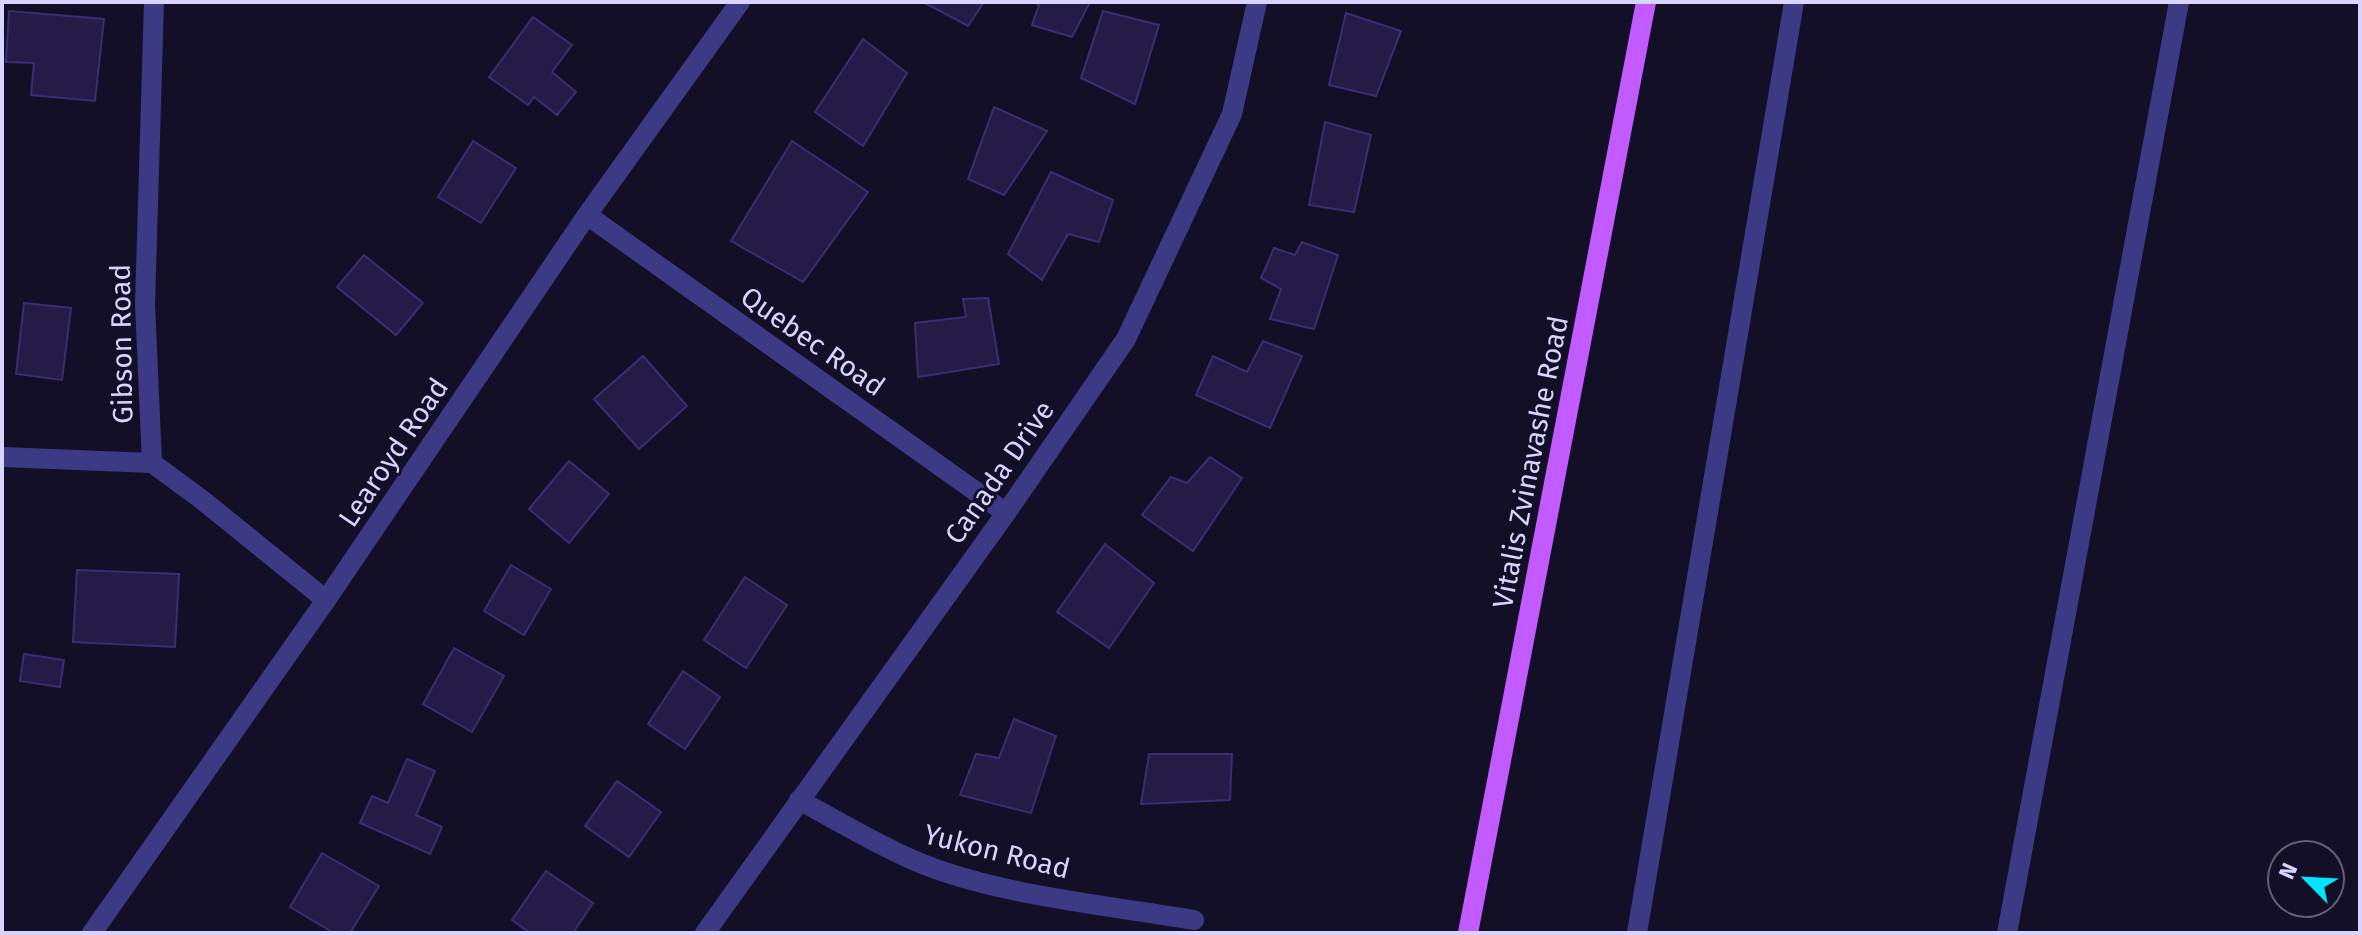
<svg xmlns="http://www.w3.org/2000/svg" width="2362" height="935" font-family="'Fira Sans',sans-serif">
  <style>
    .building { fill: #241b47; stroke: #3b2d73; stroke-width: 2 }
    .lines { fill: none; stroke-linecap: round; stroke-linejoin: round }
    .minor { stroke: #3d3a85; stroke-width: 20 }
    .primary { stroke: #c25bff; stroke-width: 20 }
    .labels { text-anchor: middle; stroke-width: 6; stroke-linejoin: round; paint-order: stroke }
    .street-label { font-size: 28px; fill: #d9d4ff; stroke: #130f26 }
  </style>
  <rect width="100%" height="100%" fill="#130f26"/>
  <!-- building -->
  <g class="building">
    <polygon points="923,2 984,2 968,26"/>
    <polygon points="1033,2 1090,2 1072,37 1032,25 1039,5"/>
    <polygon points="9,11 104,19 95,101 31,95 34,63 6,62"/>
    <polygon points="1103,11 1159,25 1135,104 1081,78"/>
    <polygon points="1346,13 1401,31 1376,96 1329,85"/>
    <polygon points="533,17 572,45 552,72 576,92 557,115 534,97 528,105 489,77"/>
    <polygon points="863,39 907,73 863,146 815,112"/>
    <polygon points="994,107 1047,131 1004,195 968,179"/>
    <polygon points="1325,122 1371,135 1354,212 1309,205"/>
    <polygon points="473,141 516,168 481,223 438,197"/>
    <polygon points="792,141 868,192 803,282 731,241"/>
    <polygon points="1051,172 1113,200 1099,242 1068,234 1042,280 1008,254"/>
    <polygon points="1302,242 1338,255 1314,329 1270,319 1281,289 1261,278 1274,248 1295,255"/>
    <polygon points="364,255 423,303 396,335 337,287"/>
    <polygon points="988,298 999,364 918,377 915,323 966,317 963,299"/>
    <polygon points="24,303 71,308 62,380 16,374"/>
    <polygon points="1263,341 1302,356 1270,428 1196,395 1213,356 1247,372"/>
    <polygon points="643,356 687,406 639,449 594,399"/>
    <polygon points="1210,457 1242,478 1193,551 1142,515 1171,477 1187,483"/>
    <polygon points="569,461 609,494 569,543 529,509"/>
    <polygon points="1105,544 1154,583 1109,648 1057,612"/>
    <polygon points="511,565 551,589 524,635 484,611"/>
    <polygon points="77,570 179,574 175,647 73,642"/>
    <polygon points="745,577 787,605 746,668 704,640"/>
    <polygon points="454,648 504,676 472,732 423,704"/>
    <polygon points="24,654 64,660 60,687 20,681"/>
    <polygon points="683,671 720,697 685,749 648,724"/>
    <polygon points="1014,719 1056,736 1031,813 960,795 976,754 999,758"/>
    <polygon points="1149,754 1232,754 1230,800 1141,804"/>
    <polygon points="407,759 435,771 416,815 442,827 430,854 360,823 372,796 388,803"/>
    <polygon points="617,781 661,812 629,857 585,826"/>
    <polygon points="322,853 379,886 350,933 334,933 290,907"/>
    <polygon points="546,871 593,903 573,933 530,933 512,920"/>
  </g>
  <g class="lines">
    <!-- minor -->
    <g class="minor">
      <polyline points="154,2 145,304 152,463 201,499 326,600"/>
      <polyline points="587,215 1006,513"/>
      <polyline points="2,457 152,463"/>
      <path d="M 799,800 C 836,820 874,843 913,860 C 993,895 1107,905 1194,920"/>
      <polyline points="92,933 326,600 587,215 740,2"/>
      <polyline points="705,933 1006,513 1126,339 1232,114 1257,2"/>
      <polyline points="1637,933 1794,2"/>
      <polyline points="2007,933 2179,2"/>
    </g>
    <!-- primary -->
    <polyline class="primary" points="1468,933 1646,2"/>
  </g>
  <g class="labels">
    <!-- street labels -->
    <g class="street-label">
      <text transform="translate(813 341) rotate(35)" y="10">Quebec Road</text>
      <text transform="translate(121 344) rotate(-91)" y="10">Gibson Road</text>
      <text transform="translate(393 452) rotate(-56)" y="10">Learoyd Road</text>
      <text transform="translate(1530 462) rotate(-79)" y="10">Vitalis Zvinavashe Road</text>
      <text transform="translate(999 472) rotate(-55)" y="10">Canada Drive</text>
      <text transform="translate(997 851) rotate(14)" y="10">Yukon Road</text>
    </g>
  </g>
  <!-- border -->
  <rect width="2362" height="935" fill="none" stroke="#d9d4ff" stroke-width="8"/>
  <!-- north arrow -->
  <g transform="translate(2306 879) rotate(294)"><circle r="38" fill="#130f26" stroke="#625e7d" stroke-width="2"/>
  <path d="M0-6L14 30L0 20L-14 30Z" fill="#00e5ff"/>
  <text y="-12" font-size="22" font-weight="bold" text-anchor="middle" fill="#d9d4ff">N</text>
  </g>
</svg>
